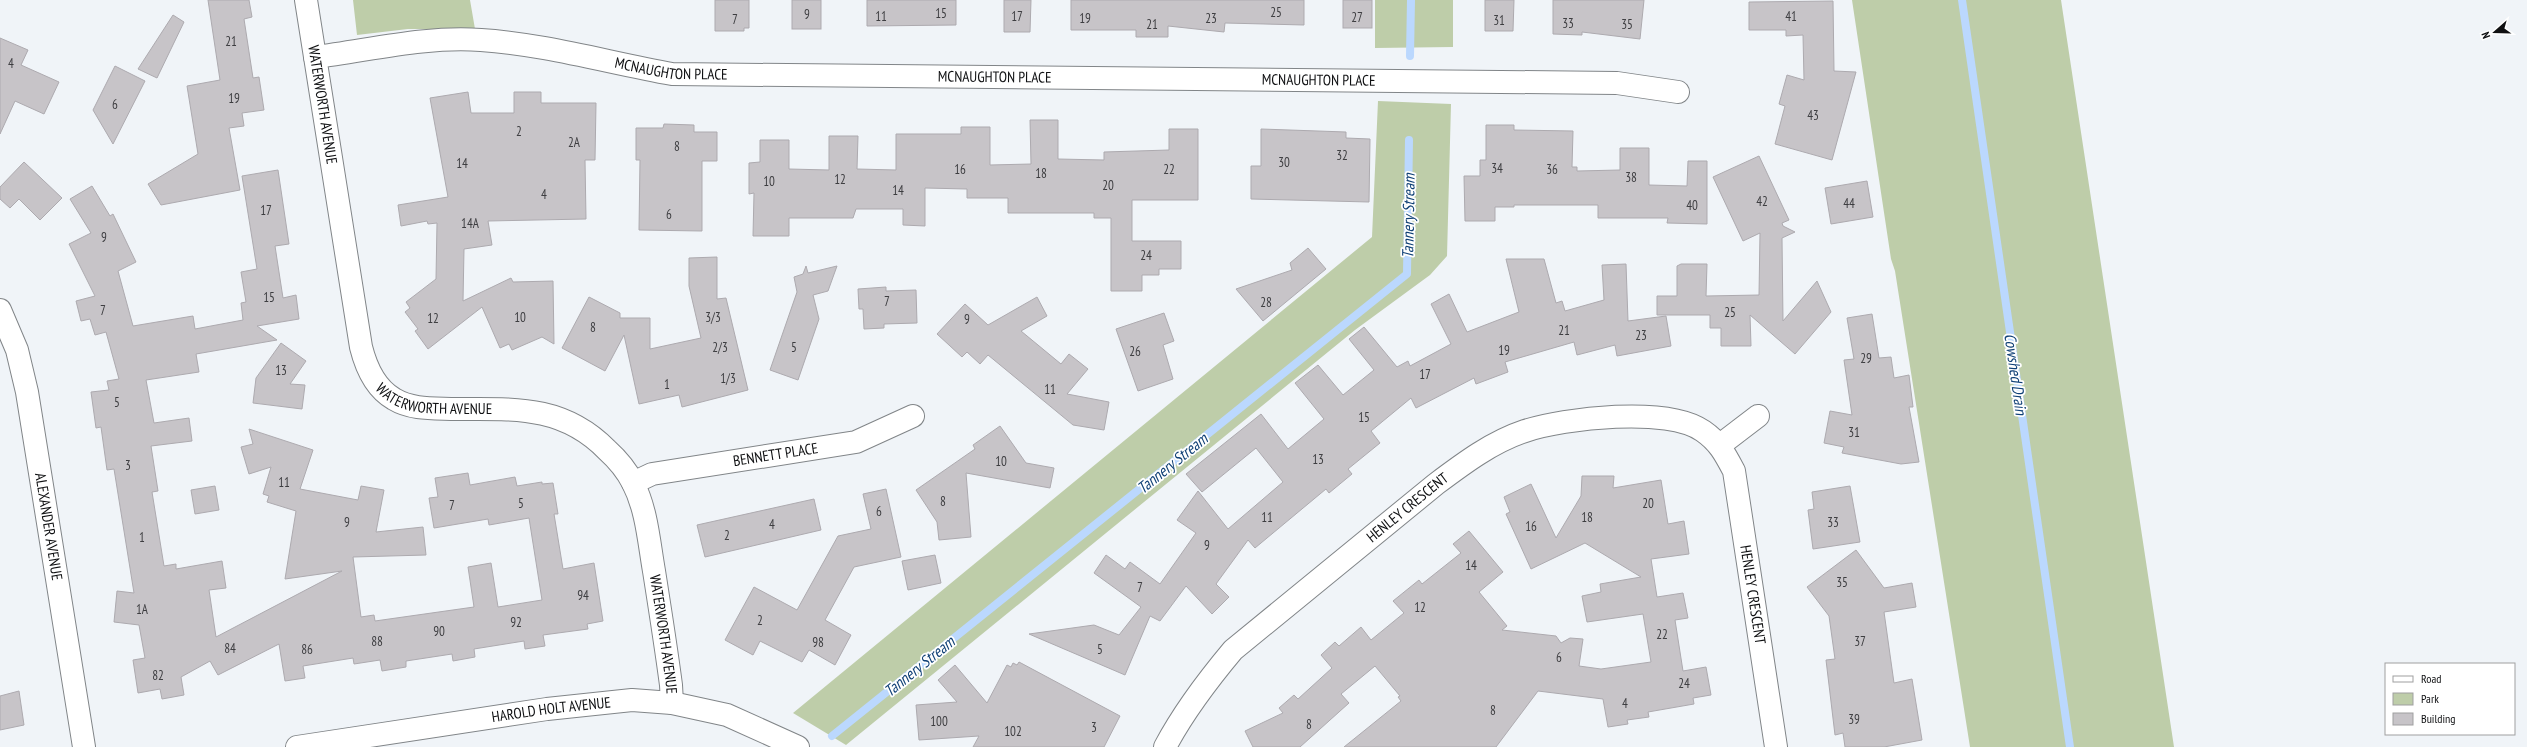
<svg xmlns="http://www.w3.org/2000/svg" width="2527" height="747" font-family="'PT Sans Narrow',sans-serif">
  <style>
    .green { fill: #becda9 }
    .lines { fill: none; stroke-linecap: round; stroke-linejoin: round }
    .stream { stroke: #bbd8fe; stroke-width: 8 }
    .building { fill: #c7c4c8; stroke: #adaaaf }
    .minor-casing { stroke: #818588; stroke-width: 24 }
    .minor { stroke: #fff; stroke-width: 22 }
    .labels { text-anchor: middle; stroke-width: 3.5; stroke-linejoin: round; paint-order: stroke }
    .number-label { font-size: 13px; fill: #3d3d40 }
    .street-label { font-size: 15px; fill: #0f1012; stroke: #fff }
    .water-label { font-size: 16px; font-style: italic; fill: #0f4076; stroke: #fff }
  </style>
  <rect width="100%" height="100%" fill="#f0f4f8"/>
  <!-- green -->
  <g class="green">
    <polygon points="353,0 470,0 475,29 408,29 357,35"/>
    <polygon points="1375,0 1453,0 1453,47 1375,48"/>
    <polygon points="1852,0 2061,0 2174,747 1970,747 1895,271 1891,259"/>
    <polygon points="1378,101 1451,104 1447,256 1430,275 1355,330 846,745 793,713 1372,237"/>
  </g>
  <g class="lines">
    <!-- stream -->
    <g class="stream">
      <polyline points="1962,0 2070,747"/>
      <polyline points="1410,56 1411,0"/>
      <polyline points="832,736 1407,274 1409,140"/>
    </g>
  </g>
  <!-- building -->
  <g class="building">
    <polygon points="208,0 249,0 252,17 244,19 253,78 259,77 264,110 242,113 244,126 229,128 240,190 161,205 148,184 198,154 187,86 220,80"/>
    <polygon points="715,0 749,0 749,28 744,28 744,31 715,31"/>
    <rect x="792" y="0" width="29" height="29"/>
    <polygon points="867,0 956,0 956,25 867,26"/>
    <polygon points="1004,0 1031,0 1030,32 1004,32"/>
    <polygon points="1071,0 1304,0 1304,25 1225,23 1224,32 1168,26 1168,37 1136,37 1136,30 1071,30"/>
    <rect x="1343" y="0" width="29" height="28"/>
    <polygon points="1485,0 1514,0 1513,31 1485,31"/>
    <polygon points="1553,0 1644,0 1640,39 1582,32 1582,35 1553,34"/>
    <polygon points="1833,1 1834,71 1856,72 1832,160 1775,144 1785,106 1779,104 1787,75 1804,80 1803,35 1786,36 1786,30 1749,30 1749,2"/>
    <polygon points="173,15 184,22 157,78 138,69"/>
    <polygon points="0,38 28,50 21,65 59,82 44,114 15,101 0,134"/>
    <polygon points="115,66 145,81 113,144 93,110"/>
    <polygon points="468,92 471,113 514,113 514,92 541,92 541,103 596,103 595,160 585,160 586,219 488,221 492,245 464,249 463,301 511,278 513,282 553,281 554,344 542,337 512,350 509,344 500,348 482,307 428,349 415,331 418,329 405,312 410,308 406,302 436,279 437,223 428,224 427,221 401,226 398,205 448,197 430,98"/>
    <polygon points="1030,120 1058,120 1058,159 1104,160 1104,152 1169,150 1169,129 1198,129 1198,200 1132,200 1132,241 1181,241 1181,269 1159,269 1159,275 1142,275 1142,291 1111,291 1111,218 1094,218 1094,213 1008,213 1008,198 967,198 967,189 925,188 925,226 903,225 903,209 856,209 853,218 789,218 789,236 753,236 754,193 749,194 749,163 760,162 760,140 789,140 789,169 829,170 829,136 858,136 857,169 896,170 896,134 961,134 961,127 990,127 990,165 1031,164"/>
    <polygon points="664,124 694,125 694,132 717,132 717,161 702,161 702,231 639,230 640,160 636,160 636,128 663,128"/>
    <polygon points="1486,125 1514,125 1514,130 1573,131 1572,167 1577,167 1577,171 1620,170 1620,148 1649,148 1649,185 1687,186 1688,161 1707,161 1707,224 1667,223 1668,218 1598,218 1598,205 1514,205 1514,207 1495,207 1495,221 1465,221 1464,176 1480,176 1480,160 1486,160"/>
    <polygon points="1261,129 1346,132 1346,138 1370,139 1369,202 1251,199 1251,166 1261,166"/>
    <polygon points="1759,156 1789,220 1782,223 1783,226 1795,232 1782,238 1783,321 1817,281 1831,312 1795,354 1750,315 1751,346 1721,346 1721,328 1710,328 1710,315 1657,315 1657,296 1677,296 1677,266 1681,264 1707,264 1706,296 1759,295 1760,233 1743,241 1713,177"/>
    <polygon points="24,162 62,198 40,220 19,199 10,208 0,199 0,187"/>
    <polygon points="278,170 289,244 275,246 283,298 296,295 299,319 257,326 277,340 196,354 199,372 146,380 154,423 189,418 192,441 151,446 158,491 152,492 164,566 176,564 176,569 222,561 226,588 209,590 216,637 342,571 285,579 296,511 267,502 269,496 263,494 271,467 249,474 241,447 253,444 249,429 313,450 300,489 358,500 361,486 384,490 376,532 423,527 426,555 353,557 361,617 374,615 375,621 474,607 468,567 491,563 498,607 542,600 529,518 489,525 488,519 434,528 429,498 438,497 435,478 468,473 470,485 515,477 517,486 542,482 542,484 553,483 558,514 554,514 563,569 594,563 603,621 587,624 588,629 543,635 545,646 525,649 524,641 474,649 475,657 453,661 452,654 406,661 406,667 382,671 380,660 354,664 353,658 303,666 305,678 285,681 279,644 218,675 210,661 181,677 184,695 162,699 160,689 138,693 133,660 145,658 139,625 114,622 117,591 134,593 114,469 107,470 101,427 96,428 91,392 109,390 107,381 119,379 106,332 95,335 90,319 81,321 76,301 95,296 69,244 91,233 70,199 92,186 110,216 113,214 136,262 118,271 133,326 193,316 195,329 243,320 241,303 246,302 241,272 257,269 242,176"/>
    <polygon points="1867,181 1873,217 1831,224 1825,188"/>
    <polygon points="1308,248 1326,269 1263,321 1236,289 1292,270 1290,263"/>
    <polygon points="717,257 717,299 726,298 748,390 682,407 679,395 639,404 624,335 605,371 562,348 589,297 620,313 620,318 650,318 650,349 701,338 689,286 689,258"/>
    <polygon points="1506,259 1544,259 1556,303 1562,301 1565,311 1604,300 1602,265 1626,264 1628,321 1666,316 1671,346 1617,356 1615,345 1577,355 1574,342 1505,362 1508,372 1476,384 1474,378 1416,408 1411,398 1371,431 1380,443 1348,469 1352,474 1329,493 1326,489 1255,548 1248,540 1216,584 1229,597 1212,614 1186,586 1160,621 1150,616 1125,675 1029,634 1094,625 1119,635 1141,607 1094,573 1106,555 1125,569 1130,562 1160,584 1196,533 1177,520 1198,491 1228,529 1283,482 1256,448 1202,492 1186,474 1261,414 1288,449 1324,419 1295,383 1318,365 1343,395 1374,370 1349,339 1364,327 1397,367 1408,361 1410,366 1451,344 1431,304 1449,294 1467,332 1519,312"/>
    <polygon points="806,266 808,273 837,266 828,291 813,295 819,319 798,380 770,370 797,292 794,277 803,274"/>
    <polygon points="886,287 886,291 916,290 917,323 884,324 884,328 864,329 863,309 859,309 858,289"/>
    <polygon points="1037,297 1047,316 1021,331 1061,364 1069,354 1088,369 1067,394 1109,402 1104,430 1073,425 988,355 980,364 967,352 962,357 937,334 965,304 988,325"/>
    <polygon points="1164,313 1174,341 1163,345 1173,379 1138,391 1116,329"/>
    <polygon points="1872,314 1879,358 1891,357 1894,378 1909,375 1913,407 1909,407 1919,462 1901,464 1842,453 1844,447 1824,443 1830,411 1852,415 1844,360 1854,359 1847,318"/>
    <polygon points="281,343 306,361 290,384 305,385 302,409 253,403 256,378"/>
    <polygon points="1000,426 1026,463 1054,468 1050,488 966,473 971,537 939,540 937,522 916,490 975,449 973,445"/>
    <polygon points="1582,476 1614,476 1613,488 1661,480 1668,524 1684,521 1689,554 1651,559 1657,597 1683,593 1688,618 1675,620 1683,671 1706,667 1711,695 1693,698 1694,704 1648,712 1649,717 1627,720 1628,724 1608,727 1603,699 1538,691 1496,747 1344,747 1401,701 1398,697 1400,696 1375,666 1341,694 1349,703 1300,747 1253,747 1245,731 1283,713 1279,708 1294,695 1298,699 1332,668 1321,655 1335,642 1339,646 1361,627 1371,640 1404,613 1393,601 1419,580 1422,584 1461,553 1453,544 1469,531 1503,572 1479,592 1507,626 1502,630 1556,636 1561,643 1570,638 1583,639 1579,666 1601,669 1651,662 1643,614 1587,622 1582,596 1601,592 1600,584 1641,577 1585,543 1531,569 1506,514 1510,512 1504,497 1531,484 1556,538 1581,496"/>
    <polygon points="215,486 219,510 195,514 191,490"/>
    <polygon points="1850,486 1860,542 1813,549 1808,510 1814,509 1812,492"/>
    <polygon points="886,489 901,557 854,567 825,620 851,635 835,665 809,650 802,662 760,641 753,655 725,640 754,587 797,610 838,536 871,529 863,494"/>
    <polygon points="814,499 821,530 705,557 697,525"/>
    <polygon points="1856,550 1884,588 1912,583 1916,607 1884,612 1894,683 1912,679 1922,740 1884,747 1845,747 1843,733 1835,735 1826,660 1835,659 1829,616 1807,587"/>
    <polygon points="935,555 941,583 908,590 902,561"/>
    <polygon points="1019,662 1120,716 1104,747 973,747 979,736 919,740 916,705 957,702 938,680 955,665 987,703 1007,665 1011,667 1013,663 1017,665"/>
    <polygon points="19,691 24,725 0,730 0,696"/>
  </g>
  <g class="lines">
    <!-- minor casing -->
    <g class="minor-casing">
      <g id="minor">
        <path id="s1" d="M 306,0 L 361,347 C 366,367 375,388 394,399 C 412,410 435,408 456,409 C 514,409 563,405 607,450 C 617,459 627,471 633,483 C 647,510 649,543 654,571 C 660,609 666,647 671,685 L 672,703"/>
        <path id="s2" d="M 315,57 C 371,50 425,36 481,40 C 544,44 610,63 672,74 L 1617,83 L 1678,92"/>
        <path id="s3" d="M 0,310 L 17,350 L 27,392 L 84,747"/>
        <polyline points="1720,445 1758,416"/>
        <path id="s4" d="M 633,483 L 652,474 L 856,442 L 913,416"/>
        <path id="s5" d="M 297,747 L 547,709 L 632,700 L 672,703 L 727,715 L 798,747"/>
        <path id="s6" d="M 1165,747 C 1184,711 1207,681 1233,650 L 1436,484 C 1464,463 1492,442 1525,431 C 1564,418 1668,406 1703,431 C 1719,442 1725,454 1734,471 L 1776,747"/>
      </g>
    </g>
    <!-- minor -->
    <use href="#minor" class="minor"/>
  </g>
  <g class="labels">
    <!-- number labels -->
    <g class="number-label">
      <text x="1276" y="17">25</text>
      <text x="941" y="18">15</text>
      <text x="807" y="19">9</text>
      <text x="881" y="21">11</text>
      <text x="1017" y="21">17</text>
      <text x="1791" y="21">41</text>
      <text x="1357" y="22">27</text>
      <text x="1085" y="23">19</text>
      <text x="1211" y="23">23</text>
      <text x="735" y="24">7</text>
      <text x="1499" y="25">31</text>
      <text x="1568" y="28">33</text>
      <text x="1152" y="29">21</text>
      <text x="1627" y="29">35</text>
      <text x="231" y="46">21</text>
      <text x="11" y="68">4</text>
      <text x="234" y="103">19</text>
      <text x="115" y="109">6</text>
      <text x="1813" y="120">43</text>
      <text x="519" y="136">2</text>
      <text x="574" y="147">2A</text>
      <text x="677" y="151">8</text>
      <text x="1342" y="160">32</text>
      <text x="1284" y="167">30</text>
      <text x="462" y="168">14</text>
      <text x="1497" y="173">34</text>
      <text x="960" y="174">16</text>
      <text x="1169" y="174">22</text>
      <text x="1552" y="174">36</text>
      <text x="1041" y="178">18</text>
      <text x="1631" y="182">38</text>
      <text x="840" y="184">12</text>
      <text x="769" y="186">10</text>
      <text x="1108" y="190">20</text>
      <text x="898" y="195">14</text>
      <text x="544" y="199">4</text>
      <text x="1762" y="206">42</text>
      <text x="1849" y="208">44</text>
      <text x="1692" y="210">40</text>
      <text x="266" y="215">17</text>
      <text x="669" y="219">6</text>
      <text x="470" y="228">14A</text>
      <text x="104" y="242">9</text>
      <text x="1146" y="260">24</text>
      <text x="269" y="302">15</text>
      <text x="887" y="306">7</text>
      <text x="1266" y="307">28</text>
      <text x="103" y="315">7</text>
      <text x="1730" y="317">25</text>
      <text x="520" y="322">10</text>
      <text x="713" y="322">3/3</text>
      <text x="433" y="323">12</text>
      <text x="967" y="324">9</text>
      <text x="593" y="332">8</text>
      <text x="1564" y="335">21</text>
      <text x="1641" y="340">23</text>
      <text x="720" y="352">2/3</text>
      <text x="794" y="352">5</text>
      <text x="1504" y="355">19</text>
      <text x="1135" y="356">26</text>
      <text x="1866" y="363">29</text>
      <text x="281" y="375">13</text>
      <text x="1425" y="379">17</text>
      <text x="728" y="383">1/3</text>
      <text x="667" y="389">1</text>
      <text x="1050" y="394">11</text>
      <text x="117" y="407">5</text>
      <text x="1364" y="422">15</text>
      <text x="1854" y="437">31</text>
      <text x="1318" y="464">13</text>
      <text x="1001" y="466">10</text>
      <text x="128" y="470">3</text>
      <text x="284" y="487">11</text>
      <text x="943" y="506">8</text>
      <text x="521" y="508">5</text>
      <text x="1648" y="508">20</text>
      <text x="452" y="510">7</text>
      <text x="879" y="516">6</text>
      <text x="1267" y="522">11</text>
      <text x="1587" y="522">18</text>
      <text x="347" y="527">9</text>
      <text x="1833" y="527">33</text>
      <text x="772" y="529">4</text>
      <text x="1531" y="531">16</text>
      <text x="727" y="540">2</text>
      <text x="142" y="542">1</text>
      <text x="1207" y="550">9</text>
      <text x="1471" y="570">14</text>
      <text x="1842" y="587">35</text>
      <text x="1140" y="592">7</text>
      <text x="583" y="600">94</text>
      <text x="1420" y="612">12</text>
      <text x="142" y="614">1A</text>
      <text x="760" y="625">2</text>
      <text x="516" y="627">92</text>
      <text x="439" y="636">90</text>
      <text x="1662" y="639">22</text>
      <text x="377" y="646">88</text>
      <text x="1860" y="646">37</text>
      <text x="818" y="647">98</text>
      <text x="230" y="653">84</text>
      <text x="307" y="654">86</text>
      <text x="1100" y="654">5</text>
      <text x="1559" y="662">6</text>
      <text x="158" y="680">82</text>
      <text x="1684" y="688">24</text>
      <text x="1625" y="708">4</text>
      <text x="1493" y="715">8</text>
      <text x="1854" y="724">39</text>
      <text x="939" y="726">100</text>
      <text x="1309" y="729">8</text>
      <text x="1094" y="732">3</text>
      <text x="1013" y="736">102</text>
    </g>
    <!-- street labels -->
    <g class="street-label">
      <text dy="5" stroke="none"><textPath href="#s2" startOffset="360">MCNAUGHTON PLACE</textPath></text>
      <text dy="5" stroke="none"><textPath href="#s2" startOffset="684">MCNAUGHTON PLACE</textPath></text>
      <text dy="5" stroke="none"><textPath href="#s2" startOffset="1008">MCNAUGHTON PLACE</textPath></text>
      <text dy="5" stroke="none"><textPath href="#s1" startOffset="106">WATERWORTH AVENUE</textPath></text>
      <text dy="5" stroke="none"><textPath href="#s1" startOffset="454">WATERWORTH AVENUE</textPath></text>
      <text dy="5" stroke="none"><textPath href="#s4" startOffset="146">BENNETT PLACE</textPath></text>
      <text dy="5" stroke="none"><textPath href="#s6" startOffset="344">HENLEY CRESCENT</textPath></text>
      <text dy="5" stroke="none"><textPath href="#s3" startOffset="223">ALEXANDER AVENUE</textPath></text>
      <text dy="5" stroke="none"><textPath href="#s6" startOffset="843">HENLEY CRESCENT</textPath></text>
      <text dy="5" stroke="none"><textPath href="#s1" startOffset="837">WATERWORTH AVENUE</textPath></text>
      <text dy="5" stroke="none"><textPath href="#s5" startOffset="257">HAROLD HOLT AVENUE</textPath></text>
    </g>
    <!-- water labels -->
    <g class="water-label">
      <text transform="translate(1408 216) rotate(-89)" y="6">Tannery Stream</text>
      <text transform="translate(2016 374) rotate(82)" y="6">Cowshed Drain</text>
      <text transform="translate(1172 463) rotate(-39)" y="6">Tannery Stream</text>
      <text transform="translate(919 666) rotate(-39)" y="6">Tannery Stream</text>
    </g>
  </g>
  <!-- legend -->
  <rect x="2385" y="663" width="130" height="72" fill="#ffffff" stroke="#9f9fa0"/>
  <rect x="2393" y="676" width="20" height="6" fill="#ffffff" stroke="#9f9fa0"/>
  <text x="2421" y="683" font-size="12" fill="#0f1012">Road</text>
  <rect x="2393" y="693" width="20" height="12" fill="#becda9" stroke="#9f9fa0"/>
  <text x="2421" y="703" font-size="12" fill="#0f1012">Park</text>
  <rect x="2393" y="713" width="20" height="12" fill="#c7c4c8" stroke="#9f9fa0"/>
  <text x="2421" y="723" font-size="12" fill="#0f1012">Building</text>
  <!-- north arrow -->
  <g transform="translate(2495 32) rotate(250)" stroke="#ffffff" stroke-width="3" paint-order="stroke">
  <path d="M0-3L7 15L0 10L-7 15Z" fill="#0f1012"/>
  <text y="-6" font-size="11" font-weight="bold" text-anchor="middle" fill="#0f1012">N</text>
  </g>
</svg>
